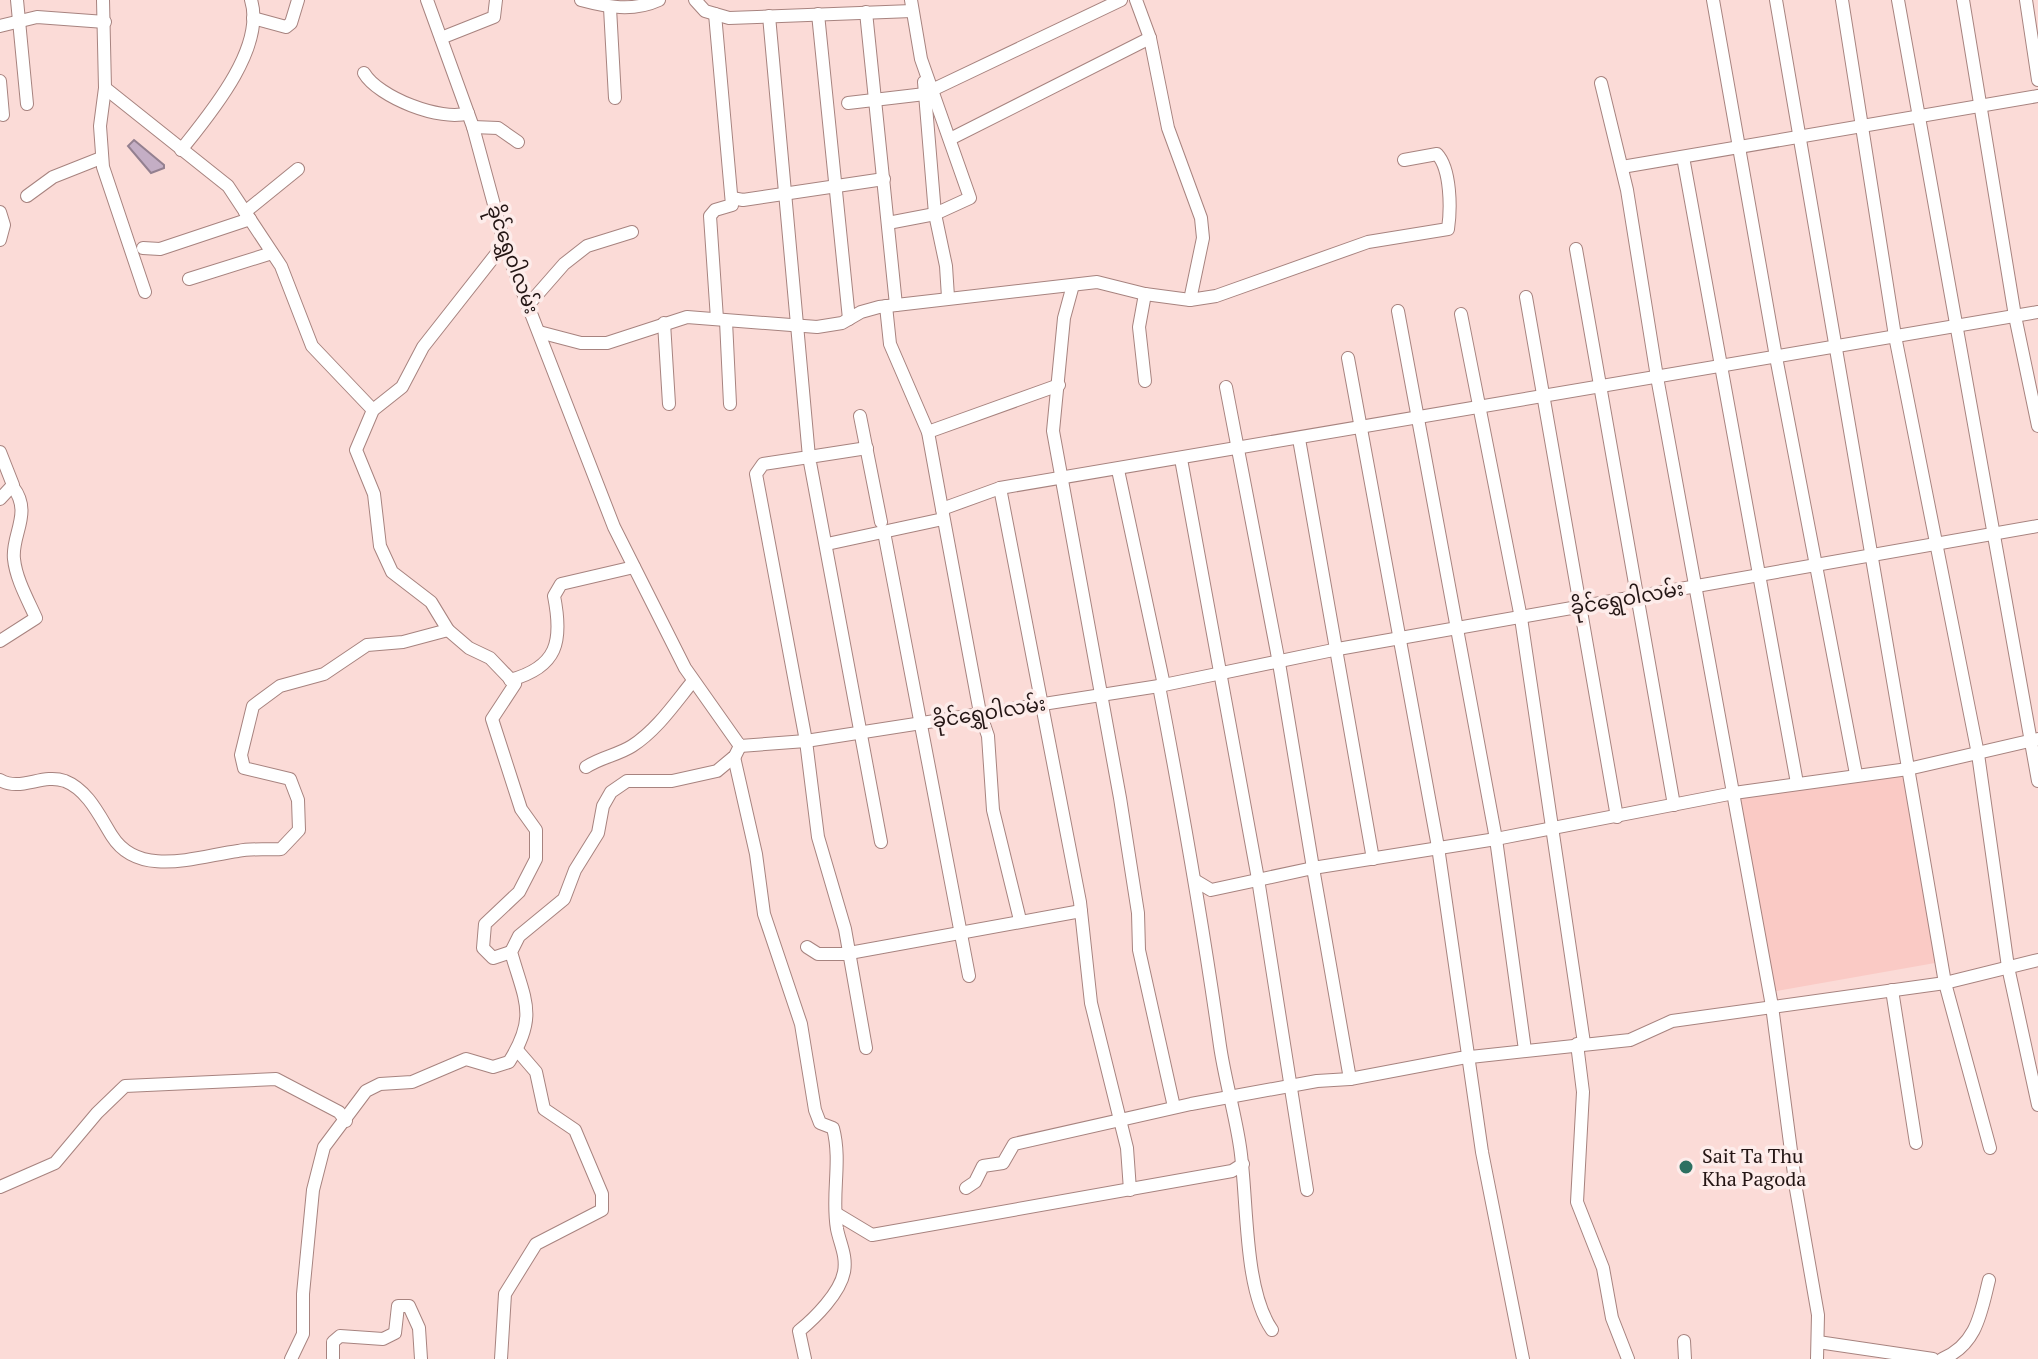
<svg xmlns="http://www.w3.org/2000/svg" width="2038" height="1359" font-family="'PT Serif','Noto Sans Myanmar',serif">
  <style>
    .built { fill: #facac5 }
    .water { fill: #c4aec5; stroke: #948090; stroke-width: 2 }
    .lines { fill: none; stroke-linecap: round; stroke-linejoin: round }
    .minor-casing { stroke: #a7837f; stroke-width: 14 }
    .minor { stroke: #fff; stroke-width: 12 }
    .poi-dot { fill: #2d7061; stroke: #fdecea; stroke-width: 3 }
    .labels { text-anchor: middle; stroke-width: 7; stroke-linejoin: round; paint-order: stroke }
    .street-label { font-size: 20px; fill: #231514; stroke: #fdecea }
    .poi-label { font-size: 20px; fill: #231514; stroke: #fdecea; text-anchor: start }
  </style>
  <rect width="100%" height="100%" fill="#fbdbd7"/>
  <!-- built -->
  <polygon class="built" points="1905,773 1935,963 1771,992 1738,795"/>
  <!-- water -->
  <polygon class="water" points="134,140 164,165 164,168 151,173 128,146"/>
  <g class="lines">
    <!-- minor casing -->
    <g class="minor-casing">
      <g id="minor">
        <polyline points="17,0 27,104"/>
        <polyline points="103,0 105,88 100,126 103,167 145,292"/>
        <polyline points="427,0 473,127 506,249 614,527 685,668 740,746 806,741 1159,686 1338,649 2038,526"/>
        <path d="M 581,0 C 607,7 633,12 659,0"/>
        <polyline points="695,0 705,11 729,18 912,11"/>
        <polyline points="1136,0 1150,38 1168,128 1201,218 1203,238 1190,300"/>
        <polyline points="1713,0 1776,357 1856,774"/>
        <polyline points="1776,0 1945,983 1990,1148"/>
        <polyline points="1842,0 1895,336 1978,754 2008,967 2038,1105"/>
        <polyline points="1898,0 2038,781"/>
        <polyline points="1963,0 2015,316 2038,426"/>
        <polyline points="2026,0 2038,80"/>
        <polyline points="610,8 615,98"/>
        <polyline points="866,12 896,305"/>
        <polyline points="715,14 732,205 715,210 710,216 717,319"/>
        <polyline points="818,14 849,319"/>
        <polyline points="769,16 809,457 763,464 756,474 806,741 818,837 845,929 866,1048"/>
        <polyline points="253,18 286,27 291,23 298,0"/>
        <polyline points="0,26 37,17 105,22"/>
        <polyline points="441,38 494,17 496,0"/>
        <path d="M 364,73 C 378,97 441,122 468,113"/>
        <polyline points="0,81 3,115"/>
        <polyline points="924,82 935,214 946,266 948,297"/>
        <polyline points="1601,83 1627,190 1657,377 1772,1006 1796,1189 1818,1315 1817,1359"/>
        <polyline points="105,88 228,186 281,266 312,346 373,410"/>
        <polyline points="932,90 1121,0"/>
        <polyline points="848,103 925,94"/>
        <polyline points="473,127 498,128 518,142"/>
        <polyline points="950,139 1150,38"/>
        <path d="M 181,150 C 209,115 266,48 251,0"/>
        <polyline points="1683,157 1797,783"/>
        <polyline points="1622,167 2038,96"/>
        <polyline points="27,196 53,177 101,158"/>
        <polyline points="732,198 743,200 884,179"/>
        <polyline points="0,212 4,225 0,240"/>
        <polyline points="245,212 298,169"/>
        <polyline points="888,223 935,214 970,198 921,59 911,0"/>
        <polyline points="504,244 423,347 402,387 373,410 356,450 374,494 380,546 392,572 431,602 448,630 469,648 490,658 515,684 492,719 521,809 536,830 536,859 519,892 485,924 483,948 493,958 511,952"/>
        <polyline points="143,248 160,249 250,219"/>
        <polyline points="1576,249 1674,805"/>
        <polyline points="189,279 272,253"/>
        <polyline points="1073,285 1064,318 1053,431 1120,798 1138,913 1139,950 1174,1107"/>
        <polyline points="1145,294 1139,327 1145,381"/>
        <polyline points="1526,297 1617,817"/>
        <polyline points="529,304 564,264 587,246 632,232"/>
        <polyline points="886,306 890,344 928,432 942,509"/>
        <polyline points="1398,311 1496,839 1525,1050"/>
        <polyline points="1461,314 1521,618 1584,1043"/>
        <polyline points="726,321 730,404"/>
        <polyline points="664,323 669,404"/>
        <path d="M 539,332 L 581,343 L 607,343 L 687,317 L 817,327 L 842,323 L 861,312 L 879,307 L 1097,282 L 1145,294 L 1190,300 L 1216,296 L 1368,242 L 1448,229 C 1451,209 1451,169 1437,154 L 1404,160"/>
        <polyline points="1348,358 1438,847 1482,1152 1523,1359"/>
        <polyline points="1226,387 1279,663 1313,868 1496,839 1734,793 1908,769 2038,739"/>
        <polyline points="860,416 881,522"/>
        <polyline points="928,432 1059,385"/>
        <polyline points="1299,439 1373,859"/>
        <polyline points="867,448 809,457 881,842"/>
        <polyline points="0,452 13,485 0,499"/>
        <polyline points="1181,459 1258,879 1307,1190"/>
        <polyline points="1118,470 1164,685"/>
        <polyline points="1000,488 1080,902 1091,1003 1127,1148 1130,1190"/>
        <polyline points="884,532 969,976"/>
        <polyline points="827,544 943,519"/>
        <path d="M 0,641 L 36,618 C 28,600 16,579 14,559 C 11,535 33,513 13,487"/>
        <path d="M 510,680 C 558,667 563,641 554,596 L 561,584 L 634,567"/>
        <path d="M 1159,686 C 1182,806 1203,925 1220,1046 C 1225,1080 1235,1113 1240,1147 C 1248,1199 1243,1288 1272,1330"/>
        <path d="M 734,757 L 756,854 L 764,914 L 801,1024 L 815,1110 L 820,1123 L 833,1128 C 842,1162 831,1195 837,1229 C 840,1244 847,1256 844,1272 C 840,1293 815,1318 799,1331 L 805,1359"/>
        <path d="M 586,767 C 601,757 618,755 632,746 C 657,730 675,703 693,681"/>
        <path d="M 0,780 C 21,792 42,773 65,781 C 88,790 100,817 112,836 C 139,879 199,856 238,851 C 252,848 267,850 281,849 L 299,830 L 298,800 L 290,779 L 244,768 L 241,755 L 253,706 L 280,686 L 324,674 L 367,645 L 403,642 L 448,630"/>
        <polyline points="1196,881 1211,890 1313,868 1350,1079 1461,1058 1630,1040 1672,1021 1945,983 2038,960"/>
        <polyline points="1020,920 993,810 988,736 980,713 942,509 1000,488 2038,312"/>
        <polyline points="807,947 818,954 844,954 1081,911"/>
        <polyline points="1892,990 1916,1143"/>
        <polyline points="1577,1044 1583,1092 1577,1202 1603,1268 1612,1318 1628,1359"/>
        <polyline points="0,1187 55,1163 97,1113 125,1086 276,1079 339,1112 346,1121"/>
        <polyline points="966,1188 975,1182 983,1166 1003,1163 1014,1144 1191,1104 1317,1081 1350,1079"/>
        <polyline points="837,1214 872,1235 1232,1171 1243,1164"/>
        <polyline points="1684,1341 1685,1359"/>
        <polyline points="1818,1342 1933,1359"/>
        <path d="M 291,1359 L 303,1334 L 303,1294 L 313,1190 L 324,1147 L 366,1091 L 380,1084 L 412,1082 L 466,1059 L 493,1067 L 509,1062 C 538,1016 525,1001 511,952 L 519,936 L 564,899 L 575,870 L 598,833 L 603,806 L 611,792 L 627,781 L 672,781 L 717,771 L 735,756 L 740,746"/>
        <polyline points="333,1359 333,1342 340,1336 383,1339 395,1333 398,1306 409,1306 419,1328 421,1359"/>
        <polyline points="501,1359 505,1294 536,1244 602,1210 602,1194 575,1130 544,1109 536,1072 517,1050"/>
        <path d="M 1942,1359 C 1977,1345 1981,1312 1989,1280"/>
      </g>
    </g>
    <!-- minor -->
    <use href="#minor" class="minor"/>
  </g>
  <!-- markers -->
  <circle class="poi-dot" cx="1686" cy="1167" r="8"/>
  <g class="labels">
    <!-- street labels -->
    <g class="street-label">
      <text transform="translate(513 259) rotate(70)" y="7">ခိုင်ရွှေဝါလမ်း</text>
      <text transform="translate(1627 598) rotate(-10)" y="7">ခိုင်ရွှေဝါလမ်း</text>
      <text transform="translate(989 712) rotate(-9)" y="7">ခိုင်ရွှေဝါလမ်း</text>
    </g>
    <!-- poi labels -->
    <g class="poi-label">
      <text x="1702" y="1163">Sait Ta Thu<tspan x="1702" dy="23">Kha Pagoda</tspan></text>
    </g>
  </g>
</svg>
